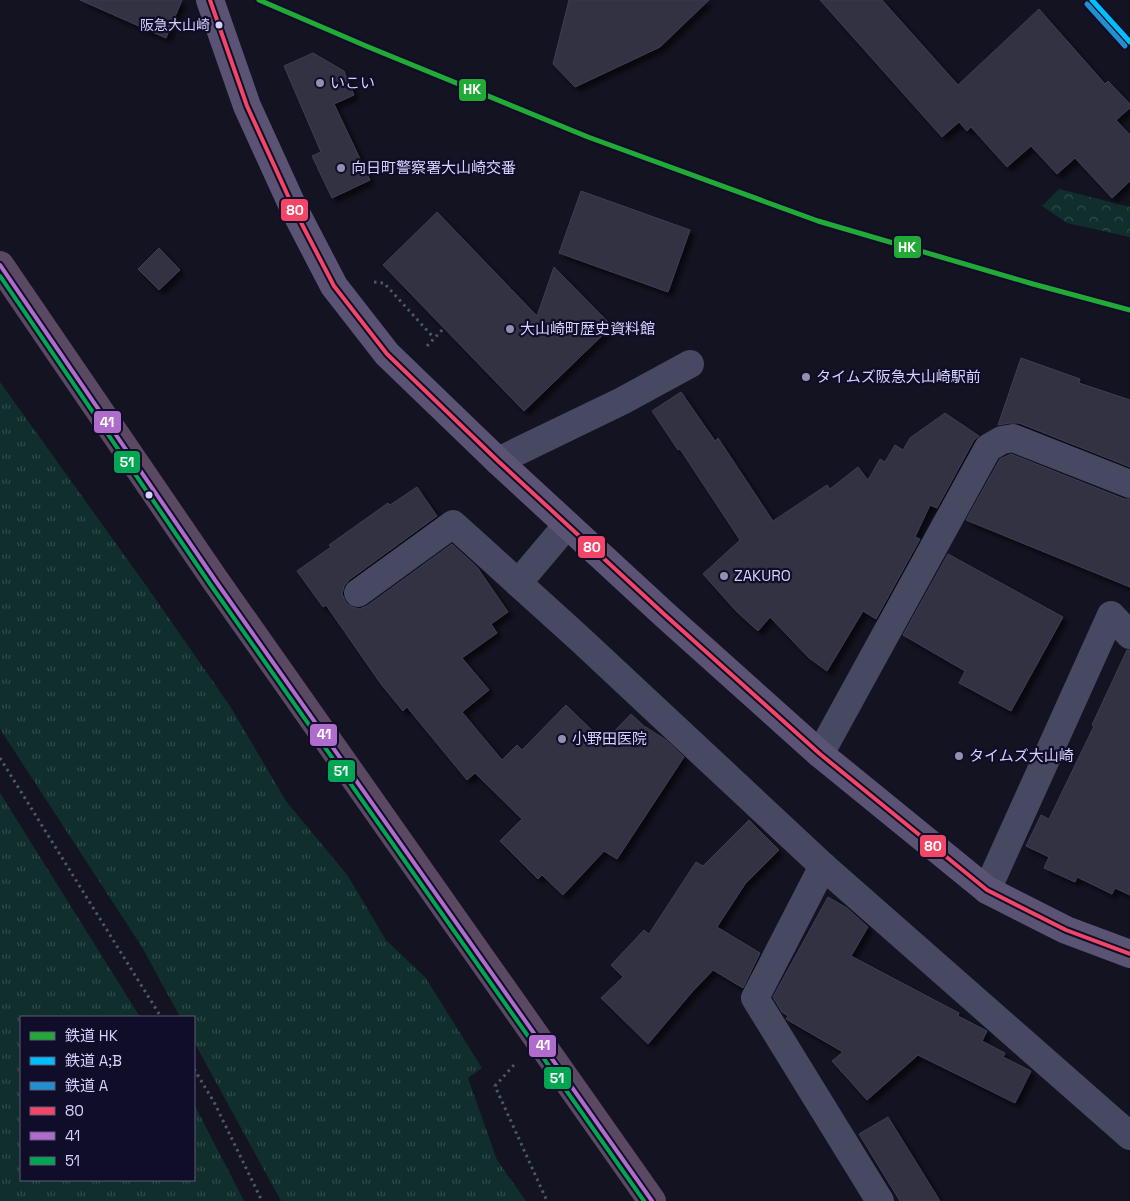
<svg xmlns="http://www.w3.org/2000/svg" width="1130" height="1201" font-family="'Space Grotesk','Noto Sans JP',sans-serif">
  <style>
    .grass { fill: url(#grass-tufts) }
    .forest { fill: url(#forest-crowns) }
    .building { fill: #323143; stroke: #3f3d56; filter: url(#shadow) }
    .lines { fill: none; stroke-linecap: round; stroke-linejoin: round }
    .path { stroke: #475a68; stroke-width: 3; stroke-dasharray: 2.5 4; stroke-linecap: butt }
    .minor { stroke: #474962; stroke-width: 28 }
    .major { stroke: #5b5374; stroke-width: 28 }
    .highway { stroke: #5b4964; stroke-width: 28 }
    .bus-1-casing { stroke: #0f0d27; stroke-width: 8 }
    .bus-2-casing { stroke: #0f0d27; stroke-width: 8 }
    .bus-3-casing { stroke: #0f0d27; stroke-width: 8 }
    .bus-1 { stroke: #f34667; stroke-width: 4 }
    .bus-2 { stroke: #b06ccc; stroke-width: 4 }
    .bus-3 { stroke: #00a651; stroke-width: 4 }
    .rail-1-casing { stroke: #0f0d27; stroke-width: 9 }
    .rail-2-casing { stroke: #0f0d27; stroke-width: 9 }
    .rail-3-casing { stroke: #0f0d27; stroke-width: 9 }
    .rail-1 { stroke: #21ab36; stroke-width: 5 }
    .rail-2 { stroke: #00bfff; stroke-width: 5 }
    .rail-3 { stroke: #2090d1; stroke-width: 5 }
    .bus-dot { fill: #d4d3ff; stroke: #0f0d27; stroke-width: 2 }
    .poi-dot { fill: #9190b1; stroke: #0f0d27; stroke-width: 2 }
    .labels { text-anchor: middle; stroke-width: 4.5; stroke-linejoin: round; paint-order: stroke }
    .bus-label { font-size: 14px; fill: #d4d3ff; stroke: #0f0d27; text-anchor: end }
    .poi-label { font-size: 15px; fill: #d4d3ff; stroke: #0f0d27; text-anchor: start }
    .line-badge { stroke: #0f0d27; stroke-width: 2 }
    .badge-label { font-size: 14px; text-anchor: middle; font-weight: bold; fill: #fff }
  </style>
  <defs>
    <pattern id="grass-tufts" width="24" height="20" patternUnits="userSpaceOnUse" patternTransform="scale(1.25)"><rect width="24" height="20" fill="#102e2b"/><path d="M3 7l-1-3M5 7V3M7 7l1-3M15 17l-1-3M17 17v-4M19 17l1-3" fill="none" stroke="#324b4b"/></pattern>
    <pattern id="forest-crowns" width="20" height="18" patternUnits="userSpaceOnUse" patternTransform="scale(1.25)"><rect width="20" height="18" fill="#102e2b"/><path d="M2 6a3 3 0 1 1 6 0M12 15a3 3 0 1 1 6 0" fill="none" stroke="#324b4b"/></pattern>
    <filter id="shadow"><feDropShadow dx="4.5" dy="4.5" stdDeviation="2.5" flood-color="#0009"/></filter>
  </defs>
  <rect width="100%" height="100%" fill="#141321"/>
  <!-- grass -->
  <g class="grass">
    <polygon points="0,382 145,584 230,706 286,801 348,876 386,940 425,977 482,1068 468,1078 497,1160 526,1201 281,1201 194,1042 194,1017 180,1017 142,947 0,729"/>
    <polygon points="0,793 140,1017 21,1017 21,1180 194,1180 194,1104 244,1201 0,1201"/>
  </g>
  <!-- forest -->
  <polygon class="forest" points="1059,189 1130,207 1130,237 1067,223 1042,206"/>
  <!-- building -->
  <g class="building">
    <polygon points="80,0 182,0 166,38"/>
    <polygon points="569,0 709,0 660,47 575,87 553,64"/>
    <polygon points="820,0 882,0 958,85 1039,9 1105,84 1108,81 1130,104 1130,108 1116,120 1130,135 1130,181 1112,198 1075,158 1057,174 1031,146 1007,167 971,127 967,131 959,122 942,137"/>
    <polygon points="313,53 344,71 354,95 334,104 370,180 332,198 312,156 321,152 284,66"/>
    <polygon points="581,191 690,230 668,292 559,253"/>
    <polygon points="437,212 537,316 554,267 612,326 524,411 383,265"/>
    <polygon points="159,248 180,270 159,290 138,269"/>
    <polygon points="1021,358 1080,379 1079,383 1130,400 1130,467 1019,423 1010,423 998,425"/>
    <polygon points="681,392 715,441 718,438 773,521 827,485 830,489 858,467 868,480 880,459 885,462 895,445 903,450 910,438 945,413 979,436 974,440 937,508 930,505 915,537 920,539 876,619 863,611 827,671 809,658 770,617 758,631 737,612 703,574 740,540 680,449 678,450 652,411"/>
    <polygon points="1011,454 1124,499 1130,499 1130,587 966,520 1000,459"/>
    <polygon points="417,487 437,516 349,580 344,586 342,594 346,603 352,607 359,609 367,606 452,544 477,567 508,612 491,624 497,633 462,658 489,690 462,712 502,760 517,745 522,750 566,705 604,742 631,714 644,726 666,740 684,757 617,859 604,851 563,895 542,875 538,879 500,841 522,819 475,773 467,780 407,707 403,711 381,684 326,605 323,607 297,571 331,547 329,545 388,503 390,505"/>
    <polygon points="948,554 1063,617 1011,711 959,683 965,671 903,635"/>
    <polygon points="1127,650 1130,650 1130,895 1115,888 1112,894 1077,877 1075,882 1044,868 1049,857 1026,846 1041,815 1049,819 1094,726 1092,725"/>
    <polygon points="749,820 779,850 745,884 717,927 760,953 743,988 713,970 692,992 648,1044 601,998 623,977 611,965 644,930 649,934 696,862 703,866"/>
    <polygon points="828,897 847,908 868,927 851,956 959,1013 958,1016 987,1031 982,1041 1005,1053 1003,1057 1031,1071 1015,1103 918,1055 867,1100 832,1061 843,1052 786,1019 788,1016 782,1012 773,997"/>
    <polygon points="888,1117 940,1201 900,1201 859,1134"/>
  </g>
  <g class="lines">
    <!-- path -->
    <g class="path">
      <polyline points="374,282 384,283 434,338"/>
      <polyline points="427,346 444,328"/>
      <polyline points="0,758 161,1017"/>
      <polyline points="514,1065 495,1086 547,1201"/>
      <polyline points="194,1069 214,1102 262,1201"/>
    </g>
    <!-- minor -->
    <g class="minor">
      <polyline points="498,461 622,401 690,364"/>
      <polyline points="518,583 567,525"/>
      <polyline points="358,593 453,524 581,640 823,866 1130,1136"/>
      <polyline points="820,754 988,448 1002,440 1013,438 1130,484"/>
      <polyline points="823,866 755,998 880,1201"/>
      <polyline points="987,890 1111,615 1130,635"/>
    </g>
    <!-- major -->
    <polyline class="major" points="210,0 247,106 294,209 334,286 387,354 498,461 665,615 820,754 987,890 1066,930 1130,954"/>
    <!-- highway -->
    <polyline class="highway" points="0,265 215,580 652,1201"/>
    <!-- bus-1 casing -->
    <g class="bus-1-casing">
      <polyline id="bus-1" points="210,0 247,106 294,209 334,286 387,354 498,461 665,615 820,754 987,890 1066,930 1130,954"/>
    </g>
    <!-- bus-2 casing -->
    <g class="bus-2-casing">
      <polyline id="bus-2" points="0,265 215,580 652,1201"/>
    </g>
    <!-- bus-3 casing -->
    <g class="bus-3-casing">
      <polyline id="bus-3" points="0,276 210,584 644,1201"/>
    </g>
    <!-- bus-1 -->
    <use href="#bus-1" class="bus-1"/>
    <!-- bus-2 -->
    <use href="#bus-2" class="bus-2"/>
    <!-- bus-3 -->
    <use href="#bus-3" class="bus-3"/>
    <!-- rail-1 casing -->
    <g class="rail-1-casing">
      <polyline id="rail-1" points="259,0 366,46 588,137 818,221 1033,284 1130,310"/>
    </g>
    <!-- rail-2 casing -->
    <g class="rail-2-casing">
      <polyline id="rail-2" points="1092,0 1130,42"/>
    </g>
    <!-- rail-3 casing -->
    <g class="rail-3-casing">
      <polyline id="rail-3" points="1087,4 1125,46"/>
    </g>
    <!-- rail-1 -->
    <use href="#rail-1" class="rail-1"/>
    <!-- rail-2 -->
    <use href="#rail-2" class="rail-2"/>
    <!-- rail-3 -->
    <use href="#rail-3" class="rail-3"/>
  </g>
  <!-- markers -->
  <g class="bus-dot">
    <circle cx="219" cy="25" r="4.5"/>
    <circle cx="149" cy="495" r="4.5"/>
  </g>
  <g class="poi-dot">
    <circle cx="320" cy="83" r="5"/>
    <circle cx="341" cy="168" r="5"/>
    <circle cx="510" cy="329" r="5"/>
    <circle cx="806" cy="377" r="5"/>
    <circle cx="724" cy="576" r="5"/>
    <circle cx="562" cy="739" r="5"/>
    <circle cx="959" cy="756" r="5"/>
  </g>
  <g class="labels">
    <!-- bus labels -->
    <g class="bus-label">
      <text x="210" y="30">阪急大山崎</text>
    </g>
    <!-- poi labels -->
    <g class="poi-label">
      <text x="330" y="88">いこい</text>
      <text x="351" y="173">向日町警察署大山崎交番</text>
      <text x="520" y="334">大山崎町歴史資料館</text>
      <text x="816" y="382">タイムズ阪急大山崎駅前</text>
      <text x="734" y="581">ZAKURO</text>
      <text x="572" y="744">小野田医院</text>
      <text x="969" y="761">タイムズ大山崎</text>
    </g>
  </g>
  <g class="line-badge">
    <rect x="458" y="78" width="29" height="24" rx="5" fill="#21ab36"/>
    <rect x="280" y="198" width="29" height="24" rx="5" fill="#f34667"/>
    <rect x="893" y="235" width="29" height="24" rx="5" fill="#21ab36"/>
    <rect x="93" y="410" width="29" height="24" rx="5" fill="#b06ccc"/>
    <rect x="113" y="450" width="28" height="24" rx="5" fill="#00a651"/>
    <rect x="577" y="535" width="29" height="24" rx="5" fill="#f34667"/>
    <rect x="309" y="723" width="29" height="24" rx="5" fill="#b06ccc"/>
    <rect x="327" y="759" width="29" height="24" rx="5" fill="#00a651"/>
    <rect x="919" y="834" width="28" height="24" rx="5" fill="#f34667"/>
    <rect x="528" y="1034" width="29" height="24" rx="5" fill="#b06ccc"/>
    <rect x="543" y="1066" width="29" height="24" rx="5" fill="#00a651"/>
  </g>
  <g class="badge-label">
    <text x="472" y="94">HK</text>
    <text x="295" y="215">80</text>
    <text x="907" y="252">HK</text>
    <text x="107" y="427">41</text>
    <text x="127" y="467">51</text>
    <text x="592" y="552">80</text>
    <text x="324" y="739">41</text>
    <text x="341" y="776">51</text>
    <text x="933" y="851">80</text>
    <text x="543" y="1050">41</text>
    <text x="557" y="1083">51</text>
  </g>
  <!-- legend -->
  <rect x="20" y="1016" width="175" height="165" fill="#0f0d27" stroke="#5e5c7d"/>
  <rect x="30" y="1032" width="25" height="8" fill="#21ab36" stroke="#5e5c7d"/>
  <text x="65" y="1041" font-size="15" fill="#d4d3ff">鉄道 HK</text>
  <rect x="30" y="1057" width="25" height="8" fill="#00bfff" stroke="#5e5c7d"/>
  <text x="65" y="1066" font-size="15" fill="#d4d3ff">鉄道 A;B</text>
  <rect x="30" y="1082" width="25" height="8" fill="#2090d1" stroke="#5e5c7d"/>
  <text x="65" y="1091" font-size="15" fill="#d4d3ff">鉄道 A</text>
  <rect x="30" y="1107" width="25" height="8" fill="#f34667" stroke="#5e5c7d"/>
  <text x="65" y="1116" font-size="15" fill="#d4d3ff">80</text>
  <rect x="30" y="1132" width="25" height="8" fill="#b06ccc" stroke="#5e5c7d"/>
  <text x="65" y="1141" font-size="15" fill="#d4d3ff">41</text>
  <rect x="30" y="1157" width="25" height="8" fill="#00a651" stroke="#5e5c7d"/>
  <text x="65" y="1166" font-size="15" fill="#d4d3ff">51</text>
</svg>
